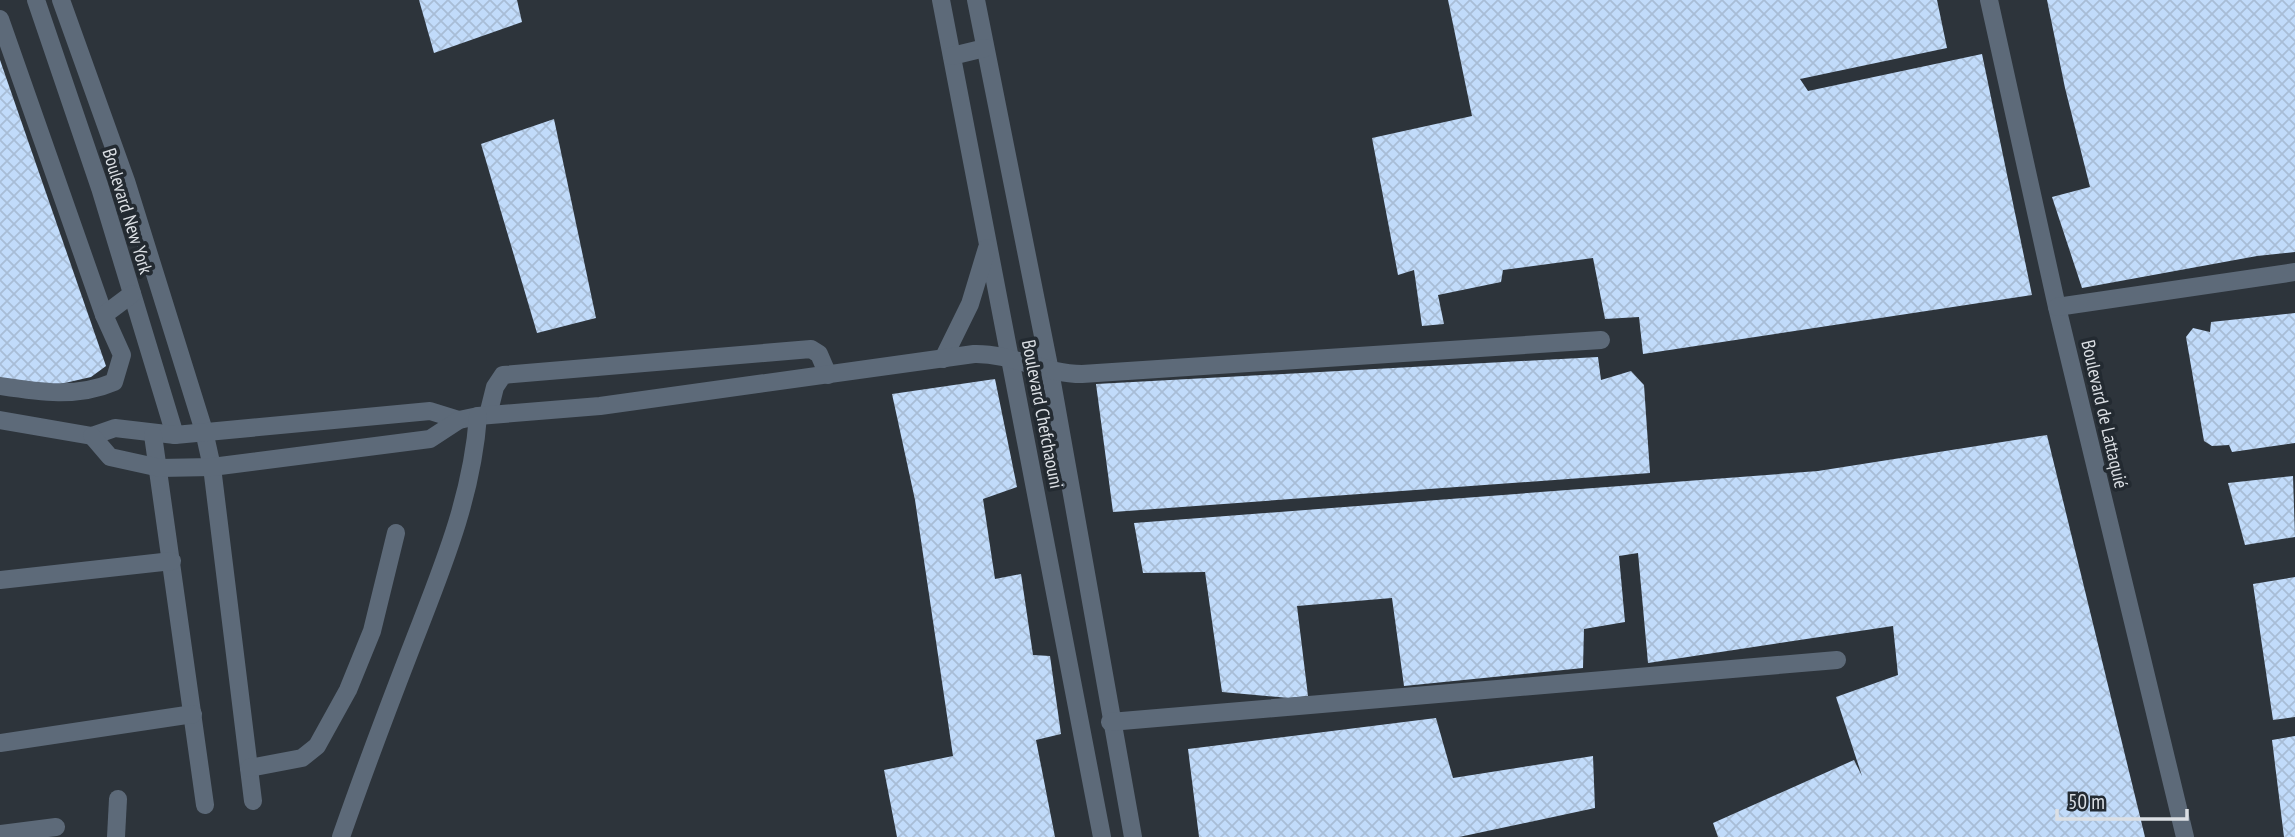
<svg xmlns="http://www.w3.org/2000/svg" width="2295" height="837" font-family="'PT Sans Narrow',sans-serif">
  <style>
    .building { fill: url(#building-cross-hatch) }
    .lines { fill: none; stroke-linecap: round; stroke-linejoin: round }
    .minor { stroke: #5d6a79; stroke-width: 18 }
    .labels { text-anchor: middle; stroke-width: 7; stroke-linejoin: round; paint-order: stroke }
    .street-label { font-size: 19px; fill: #dbdfe4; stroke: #232a31 }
  </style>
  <defs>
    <pattern id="building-cross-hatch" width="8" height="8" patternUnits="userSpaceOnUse" patternTransform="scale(1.75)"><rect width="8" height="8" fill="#c1dbfa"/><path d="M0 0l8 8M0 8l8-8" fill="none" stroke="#a8bdd6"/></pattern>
  </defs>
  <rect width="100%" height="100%" fill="#2d343b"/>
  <!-- building -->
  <g class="building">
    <polygon points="419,0 517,0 522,22 434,53"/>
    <polygon points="1448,0 1937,0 1947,48 1800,79 1808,91 1982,54 2032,295 1643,354 1639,317 1605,319 1593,258 1503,270 1501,282 1438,295 1444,324 1422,326 1414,270 1398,275 1372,138 1472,116"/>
    <polygon points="2047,0 2295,0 2295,252 2257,256 2082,288 2052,197 2090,187 2065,88"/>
    <polygon points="0,60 106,366 91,377 34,390 0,382"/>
    <polygon points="554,119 596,318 537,333 481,144"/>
    <polygon points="2295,313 2295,443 2232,452 2229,445 2212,446 2204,441 2186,337 2193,328 2210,332 2211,322"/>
    <polygon points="1598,357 1601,380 1631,371 1644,385 1650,473 1113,512 1096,384"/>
    <polygon points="995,379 1017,487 983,499 995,579 1021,574 1033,655 1050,656 1061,734 1036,740 1055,837 897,837 884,770 953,756 915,500 892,394"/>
    <polygon points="2047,435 2145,837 1718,837 1713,823 1854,760 1862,776 1836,697 1898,675 1893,626 1648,663 1638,553 1619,556 1625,622 1584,629 1583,668 1404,686 1392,598 1297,606 1308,696 1289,698 1222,692 1205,572 1143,573 1134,523 1818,471"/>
    <polygon points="2293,476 2295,537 2245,545 2228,483"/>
    <polygon points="2295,577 2295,717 2273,720 2253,584"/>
    <polygon points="1436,718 1453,778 1593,756 1595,808 1459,837 1199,837 1188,749"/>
    <polygon points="2295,736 2295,837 2284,837 2272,740"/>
  </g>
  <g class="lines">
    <!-- minor -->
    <g class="minor">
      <polyline points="36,0 100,188 175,435"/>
      <polyline points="61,0 126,181 204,431 212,467 253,801"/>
      <polyline points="941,0 1102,837"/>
      <polyline points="976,0 1050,371 1133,837"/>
      <polyline points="1989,0 2057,307 2185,837"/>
      <polyline points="0,19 104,315"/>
      <polyline points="952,56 985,48"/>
      <polyline points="2057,307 2295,272"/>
      <polyline points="943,359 970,304 987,248"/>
      <path d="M 0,386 C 39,392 77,398 114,382 L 122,355 L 104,315 L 132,294"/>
      <polyline points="488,415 495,387 503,375 811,349 819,354 828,375"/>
      <polyline points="0,420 92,436 115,428 175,435 430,411 459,420"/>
      <polyline points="153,435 205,805"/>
      <path d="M 92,436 L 110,457 L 160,468 L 212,467 L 430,439 L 459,420 L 478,416 L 600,406 L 974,354 C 1012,353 1044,374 1082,374 L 1601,340"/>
      <polyline points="0,580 172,561"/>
      <polyline points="1110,722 1837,660"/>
      <polyline points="0,743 193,714"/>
      <polyline points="249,768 302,758 317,746 348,690 372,631 396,533"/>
      <polyline points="0,834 56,827"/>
      <polyline points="116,837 118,799"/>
      <path d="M 341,837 C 363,774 386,713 410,651 C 440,573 472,500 478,416"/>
    </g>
  </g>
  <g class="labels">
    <!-- street labels -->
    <g class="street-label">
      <text transform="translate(128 211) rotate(73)" y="7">Boulevard New York</text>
      <text transform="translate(1043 414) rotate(79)" y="7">Boulevard Chefchaouni</text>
      <text transform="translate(2105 414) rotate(77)" y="7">Boulevard de Lattaquié</text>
    </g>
  </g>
  <!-- scale -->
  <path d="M2057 809v10h130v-10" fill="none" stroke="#dbdfe4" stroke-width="3.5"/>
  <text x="2068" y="809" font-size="21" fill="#dbdfe4" stroke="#232a31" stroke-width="5" paint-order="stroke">50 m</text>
</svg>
